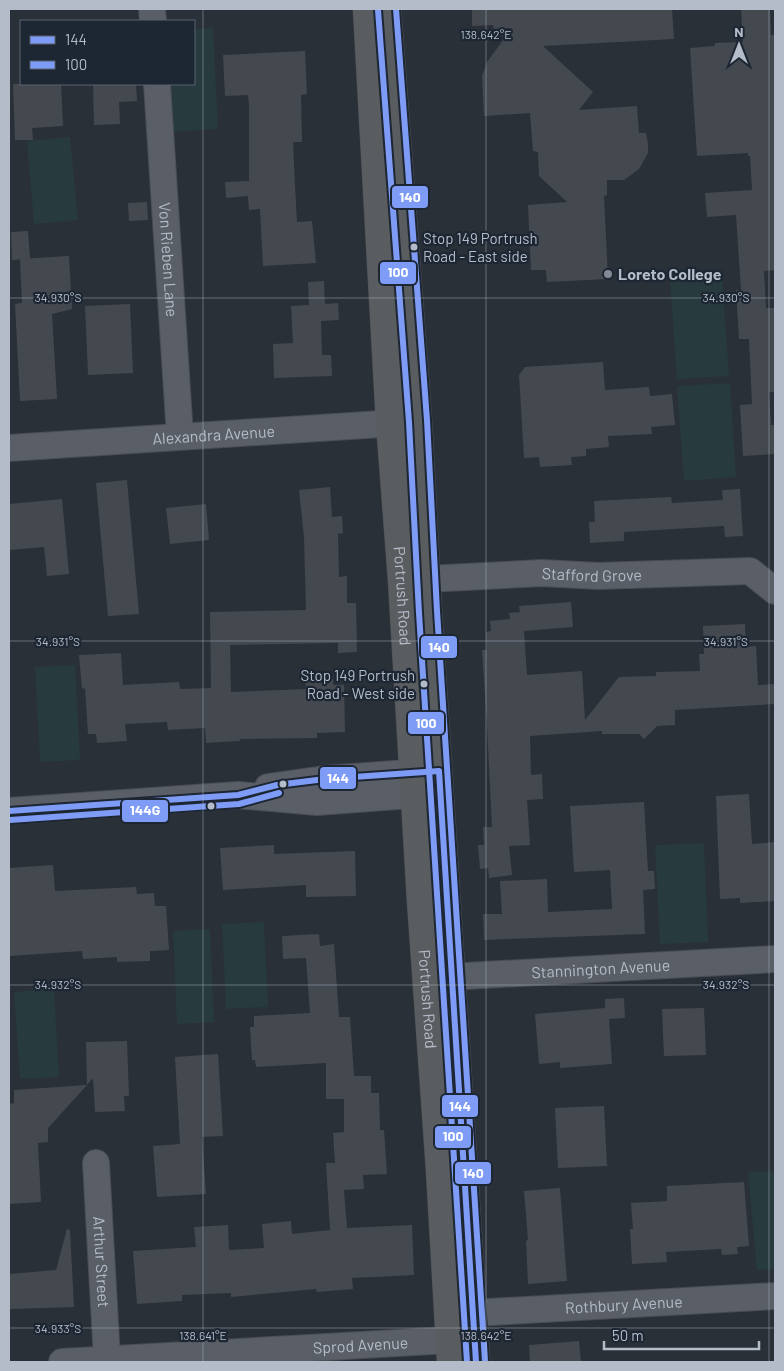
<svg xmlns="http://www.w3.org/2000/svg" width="784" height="1371" font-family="Barlow,sans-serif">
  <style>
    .green { fill: #273a3e }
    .building { fill: #444950 }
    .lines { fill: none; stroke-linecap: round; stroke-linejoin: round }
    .minor-casing { stroke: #484c53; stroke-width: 28 }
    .highway-casing { stroke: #474c53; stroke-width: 29 }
    .minor { stroke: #5a5e66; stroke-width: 26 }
    .highway { stroke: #5a5d60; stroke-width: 28 }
    .bus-1-casing { stroke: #1d2633; stroke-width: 10 }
    .bus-2-casing { stroke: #1d2633; stroke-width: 10 }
    .bus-3-casing { stroke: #1d2633; stroke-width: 10 }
    .bus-4-casing { stroke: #1d2633; stroke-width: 10 }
    .bus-1 { stroke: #7e9cf6; stroke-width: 6 }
    .bus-2 { stroke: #7e9cf6; stroke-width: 6 }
    .bus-3 { stroke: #7e9cf6; stroke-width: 6 }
    .bus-4 { stroke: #7e9cf6; stroke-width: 6 }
    .ticks { fill: none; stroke: #b4bcc9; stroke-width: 1; stroke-opacity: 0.45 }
    .bus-dot { fill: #b4bcc9; stroke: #1d2633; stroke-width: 2 }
    .poi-dot { fill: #848b96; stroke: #1d2633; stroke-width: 2 }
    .labels { text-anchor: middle; stroke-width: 4.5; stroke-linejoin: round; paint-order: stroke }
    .bus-label { font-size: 15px; fill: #b4bcc9; stroke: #1d2633; text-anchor: start }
    .street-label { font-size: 16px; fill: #b4bcc9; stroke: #1d2633 }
    .poi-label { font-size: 16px; font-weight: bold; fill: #b4bcc9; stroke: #1d2633; text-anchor: start }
    .ticks-label { font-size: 12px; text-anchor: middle; fill: #b4bcc9; stroke: #1d2633; stroke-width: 4.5; stroke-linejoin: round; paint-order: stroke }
    .line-badge { stroke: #1d2633; stroke-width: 2 }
    .badge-label { font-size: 14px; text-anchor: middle; font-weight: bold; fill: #fff }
  </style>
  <rect width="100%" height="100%" fill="#2a3038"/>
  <!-- green -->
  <g class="green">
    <polygon points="213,28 218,129 170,132 167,84 194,84 194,29"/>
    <polygon points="70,137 78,220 34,224 27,141"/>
    <polygon points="722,277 729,376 677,379 670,280"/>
    <polygon points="730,383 736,477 684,481 677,386"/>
    <polygon points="75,665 80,760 40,762 35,667"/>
    <polygon points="704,843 708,942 660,944 655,845"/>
    <polygon points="264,922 268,1007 226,1009 222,924"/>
    <polygon points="210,929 214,1022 177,1024 173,931"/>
    <polygon points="54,989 59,1077 20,1079 14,992"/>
    <polygon points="775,1171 775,1269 757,1270 748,1172"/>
  </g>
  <!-- building -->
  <g class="building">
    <polygon points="472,9 672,9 674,39 543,46 593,92 579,110 637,106 639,133 646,133 648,144 648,153 639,169 624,180 607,180 607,195 604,196 608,279 547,282 546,270 531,270 528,205 567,202 539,176 538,152 533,151 530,113 484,116 482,76 487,62 512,28 494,29 493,25 472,26"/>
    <polygon points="741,9 770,9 771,35 775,35 775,270 764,271 766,308 775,308 775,392 769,392 771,425 775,425 775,454 743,456 740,405 752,404 749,339 739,339 736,290 741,290 736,215 707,217 705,193 752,190 750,156 748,156 748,153 697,156 690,48 715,46 715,43 743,42"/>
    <polygon points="305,51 307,94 301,95 302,142 293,142 295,185 297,222 312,221 316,263 263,266 260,209 249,210 248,196 226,198 225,182 249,181 249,104 248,95 225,96 223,55"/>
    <polygon points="13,84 61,84 63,126 32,128 33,140 15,140"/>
    <polygon points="93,84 136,84 137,101 119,102 120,124 94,125"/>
    <polygon points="147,202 148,220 129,221 128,203"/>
    <polygon points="28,231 30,259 12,260 11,232"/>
    <polygon points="69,256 72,309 52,314 57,399 20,401 15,304 22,303 20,259"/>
    <polygon points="324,281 325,304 338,303 339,320 321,321 322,355 331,355 332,376 274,378 273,344 293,343 291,306 309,305 308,282"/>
    <polygon points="130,304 133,373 88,375 85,306"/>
    <polygon points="603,362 605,390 649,387 650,396 672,394 675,425 651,427 652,434 608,436 609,447 586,449 586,456 571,457 572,465 540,467 539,457 524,458 519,375 525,367"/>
    <polygon points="127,480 139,614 108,616 96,483"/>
    <polygon points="330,487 332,517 342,516 343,533 338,534 339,577 347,576 347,603 356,603 357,652 338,653 338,643 230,645 231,692 306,689 305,679 333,679 333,685 344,685 345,732 317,733 317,738 240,739 240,741 206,743 205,728 168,730 167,722 125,724 127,741 97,743 96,734 88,734 85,688 82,689 79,655 121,653 123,685 179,682 180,689 211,688 210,612 306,610 304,537 299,490"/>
    <polygon points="740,489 743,536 725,537 724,526 624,532 624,541 590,543 589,522 595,522 594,501 671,497 672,503 723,500 722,490"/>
    <polygon points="62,499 69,574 47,576 44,547 10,550 9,504"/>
    <polygon points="206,504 209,540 170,544 166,508"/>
    <polygon points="571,602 573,627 524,631 527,675 582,671 585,720 619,677 656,676 656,672 700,671 699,654 704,654 703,626 745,624 746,647 756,646 758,685 775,684 775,704 675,710 675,725 657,726 644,739 639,734 602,734 602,731 530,736 531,775 542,774 543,799 527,800 530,845 509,846 512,875 489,878 488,868 480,869 478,845 484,845 483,827 492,827 487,725 482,650 487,650 486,632 491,631 490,621 510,619 509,613 520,612 519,606"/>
    <polygon points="749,794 752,844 775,842 775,901 740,903 740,898 720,899 716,796"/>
    <polygon points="644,802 648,871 654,871 655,889 643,890 645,934 484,940 483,914 502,914 500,881 547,879 548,912 612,909 610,870 574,872 570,806"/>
    <polygon points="274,845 274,854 355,851 356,896 306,897 306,885 223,890 220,848"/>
    <polygon points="53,865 55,891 136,887 137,894 154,893 155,906 166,906 169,950 150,951 150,961 117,962 117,957 83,959 82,951 10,956 9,868"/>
    <polygon points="319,934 320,946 334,944 339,1017 350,1017 354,1076 371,1076 371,1093 379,1093 380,1130 384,1130 387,1174 363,1175 364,1189 344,1190 347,1228 412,1225 414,1275 352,1278 353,1289 317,1292 316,1289 231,1297 231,1293 182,1295 182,1301 137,1304 133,1251 196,1247 194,1227 228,1225 229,1250 264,1248 262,1224 291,1221 292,1234 330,1230 326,1163 335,1163 333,1133 344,1132 344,1099 326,1099 326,1063 256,1067 255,1060 252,1060 250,1027 254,1027 254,1016 310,1013 306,958 283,959 282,936"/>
    <polygon points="624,998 625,1018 609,1019 612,1064 560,1068 560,1062 539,1064 535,1014 605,1008 605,999"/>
    <polygon points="704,1008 706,1055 664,1056 662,1009"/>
    <polygon points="127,1041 129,1096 124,1096 125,1111 95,1112 93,1078 87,1085 86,1042"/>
    <polygon points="218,1054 223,1136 202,1137 206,1194 157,1197 153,1146 180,1144 175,1057"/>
    <polygon points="87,1085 48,1128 48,1142 38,1143 41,1202 9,1204 9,1104 14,1103 14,1090"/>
    <polygon points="604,1106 607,1166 558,1168 555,1108"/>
    <polygon points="744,1182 749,1246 737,1247 738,1254 722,1255 721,1249 666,1252 667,1262 632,1264 630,1229 633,1229 631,1203 667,1201 667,1186"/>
    <polygon points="560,1188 567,1281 528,1284 526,1241 528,1240 524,1191"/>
    <polygon points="67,1229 70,1230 74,1307 9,1309 9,1274 56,1270"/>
    <polygon points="579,1341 581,1362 530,1362 529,1345"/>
  </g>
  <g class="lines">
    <!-- minor casing -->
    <g class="minor-casing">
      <g id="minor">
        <polyline points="152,9 153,21"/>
        <path id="s1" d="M 157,84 L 180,436"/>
        <path id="s2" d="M 9,448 L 412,422"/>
        <path id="s3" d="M 406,580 L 542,573 L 598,576 L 750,571 L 775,591"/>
        <polyline points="268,787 325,779 436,771"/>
        <polyline points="9,811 238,795 317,802 437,793"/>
        <path id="s4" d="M 430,978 L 775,959"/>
        <path id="s5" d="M 96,1163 L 107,1359"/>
        <path id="s6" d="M 472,1313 L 775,1296"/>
        <path id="s7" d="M 62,1362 L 450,1340"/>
      </g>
    </g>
    <!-- highway casing -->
    <g class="highway-casing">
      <g id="highway">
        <path id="s8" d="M 367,9 L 390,423 L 402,580 L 421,901 L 440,1170 L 451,1362"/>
        <polyline points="387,9 418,421 428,612 476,1362"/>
      </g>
    </g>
    <!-- minor -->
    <use href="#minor" class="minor"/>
    <!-- highway -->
    <use href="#highway" class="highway"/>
    <!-- bus-1 casing -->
    <g class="bus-1-casing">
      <polyline id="bus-1" points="9,811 238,795 277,785 325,779 439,771 476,1362"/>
    </g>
    <!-- bus-2 casing -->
    <g class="bus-2-casing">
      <polyline id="bus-2" points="378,10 409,422 419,613 467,1362"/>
    </g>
    <!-- bus-3 casing -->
    <g class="bus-3-casing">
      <polyline id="bus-3" points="396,9 427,420 437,611 485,1361"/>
    </g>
    <!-- bus-4 casing -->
    <g class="bus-4-casing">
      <polyline id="bus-4" points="10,820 239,804 279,793"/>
    </g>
    <!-- bus-1 -->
    <use href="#bus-1" class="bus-1"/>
    <!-- bus-2 -->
    <use href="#bus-2" class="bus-2"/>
    <!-- bus-3 -->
    <use href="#bus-3" class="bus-3"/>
    <!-- bus-4 -->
    <use href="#bus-4" class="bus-4"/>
  </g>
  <!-- ticks -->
  <path class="ticks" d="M 203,9 L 203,1362M 486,9 L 486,1362M 769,9 L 769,1362M 9,298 L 775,298M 9,641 L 775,641M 9,985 L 775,985M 9,1328 L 775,1328"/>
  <!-- markers -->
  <g class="bus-dot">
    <circle cx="414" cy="247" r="4.5"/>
    <circle cx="424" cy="684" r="4.5"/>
    <circle cx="283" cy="784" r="4.5"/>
    <circle cx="211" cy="806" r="4.5"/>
  </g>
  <circle class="poi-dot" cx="608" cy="274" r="5"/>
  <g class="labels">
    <!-- bus labels -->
    <g class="bus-label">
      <text x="423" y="244">Stop 149 Portrush<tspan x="423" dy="18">Road - East side</tspan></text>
      <text x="415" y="681" text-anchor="end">Stop 149 Portrush<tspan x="415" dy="18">Road - West side</tspan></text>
    </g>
    <!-- street labels -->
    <g class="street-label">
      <text dy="6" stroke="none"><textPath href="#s1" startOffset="176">Von Rieben Lane</textPath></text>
      <text dy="6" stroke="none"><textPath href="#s2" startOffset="205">Alexandra Avenue</textPath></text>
      <text dy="6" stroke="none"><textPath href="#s3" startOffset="186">Stafford Grove</textPath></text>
      <text dy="6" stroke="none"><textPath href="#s8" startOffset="588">Portrush Road</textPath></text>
      <text dy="6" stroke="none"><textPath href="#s4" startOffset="171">Stannington Avenue</textPath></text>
      <text dy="6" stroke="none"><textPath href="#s8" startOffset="992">Portrush Road</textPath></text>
      <text dy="6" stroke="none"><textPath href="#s5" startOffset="99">Arthur Street</textPath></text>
      <text dy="6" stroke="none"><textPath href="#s6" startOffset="152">Rothbury Avenue</textPath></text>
      <text dy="6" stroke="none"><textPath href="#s7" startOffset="299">Sprod Avenue</textPath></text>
    </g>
    <!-- poi labels -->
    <g class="poi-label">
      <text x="618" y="280">Loreto College</text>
    </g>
  </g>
  <g class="ticks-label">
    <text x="486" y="39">138.642°E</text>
    <text x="58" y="302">34.930°S</text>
    <text x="726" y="302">34.930°S</text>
    <text x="58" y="646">34.931°S</text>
    <text x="726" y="646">34.931°S</text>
    <text x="58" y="989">34.932°S</text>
    <text x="726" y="989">34.932°S</text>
    <text x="58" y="1333">34.933°S</text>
    <text x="203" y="1340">138.641°E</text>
    <text x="486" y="1340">138.642°E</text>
  </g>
  <g class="line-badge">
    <rect x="391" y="185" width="38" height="24" rx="5" fill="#7e9cf6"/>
    <rect x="379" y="261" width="38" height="24" rx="5" fill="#7e9cf6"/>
    <rect x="420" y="635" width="38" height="24" rx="5" fill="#7e9cf6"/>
    <rect x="407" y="711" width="38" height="24" rx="5" fill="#7e9cf6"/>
    <rect x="319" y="766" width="38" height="24" rx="5" fill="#7e9cf6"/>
    <rect x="121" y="799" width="48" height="24" rx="5" fill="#7e9cf6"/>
    <rect x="441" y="1094" width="38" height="24" rx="5" fill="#7e9cf6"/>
    <rect x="434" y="1125" width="38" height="24" rx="5" fill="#7e9cf6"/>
    <rect x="454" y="1161" width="38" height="24" rx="5" fill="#7e9cf6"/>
  </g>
  <g class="badge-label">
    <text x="410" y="202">140</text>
    <text x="398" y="277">100</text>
    <text x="439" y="652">140</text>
    <text x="426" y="728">100</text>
    <text x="338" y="783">144</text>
    <text x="145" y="815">144G</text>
    <text x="460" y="1111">144</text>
    <text x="453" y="1141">100</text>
    <text x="473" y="1178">140</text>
  </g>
  <!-- border -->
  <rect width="784" height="1371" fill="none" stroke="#b4bcc9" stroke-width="20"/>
  <!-- legend -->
  <rect x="20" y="20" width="175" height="65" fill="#1d2633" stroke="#59626f"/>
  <rect x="30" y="36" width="25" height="8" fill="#7e9cf6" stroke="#59626f"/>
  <text x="65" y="45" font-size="15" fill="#b4bcc9">144</text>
  <rect x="30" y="61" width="25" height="8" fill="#7e9cf6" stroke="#59626f"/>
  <text x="65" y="70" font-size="15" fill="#b4bcc9">100</text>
  <!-- north arrow -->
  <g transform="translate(739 45)" stroke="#1d2633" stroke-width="4" paint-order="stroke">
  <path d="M0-4L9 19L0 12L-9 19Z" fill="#b4bcc9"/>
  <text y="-8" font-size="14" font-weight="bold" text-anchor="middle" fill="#b4bcc9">N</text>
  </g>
  <!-- scale -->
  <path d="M604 1341v8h155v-8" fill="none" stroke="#b4bcc9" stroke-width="2.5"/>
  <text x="612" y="1341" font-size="15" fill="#b4bcc9" stroke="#1d2633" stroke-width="4" paint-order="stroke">50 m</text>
</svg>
